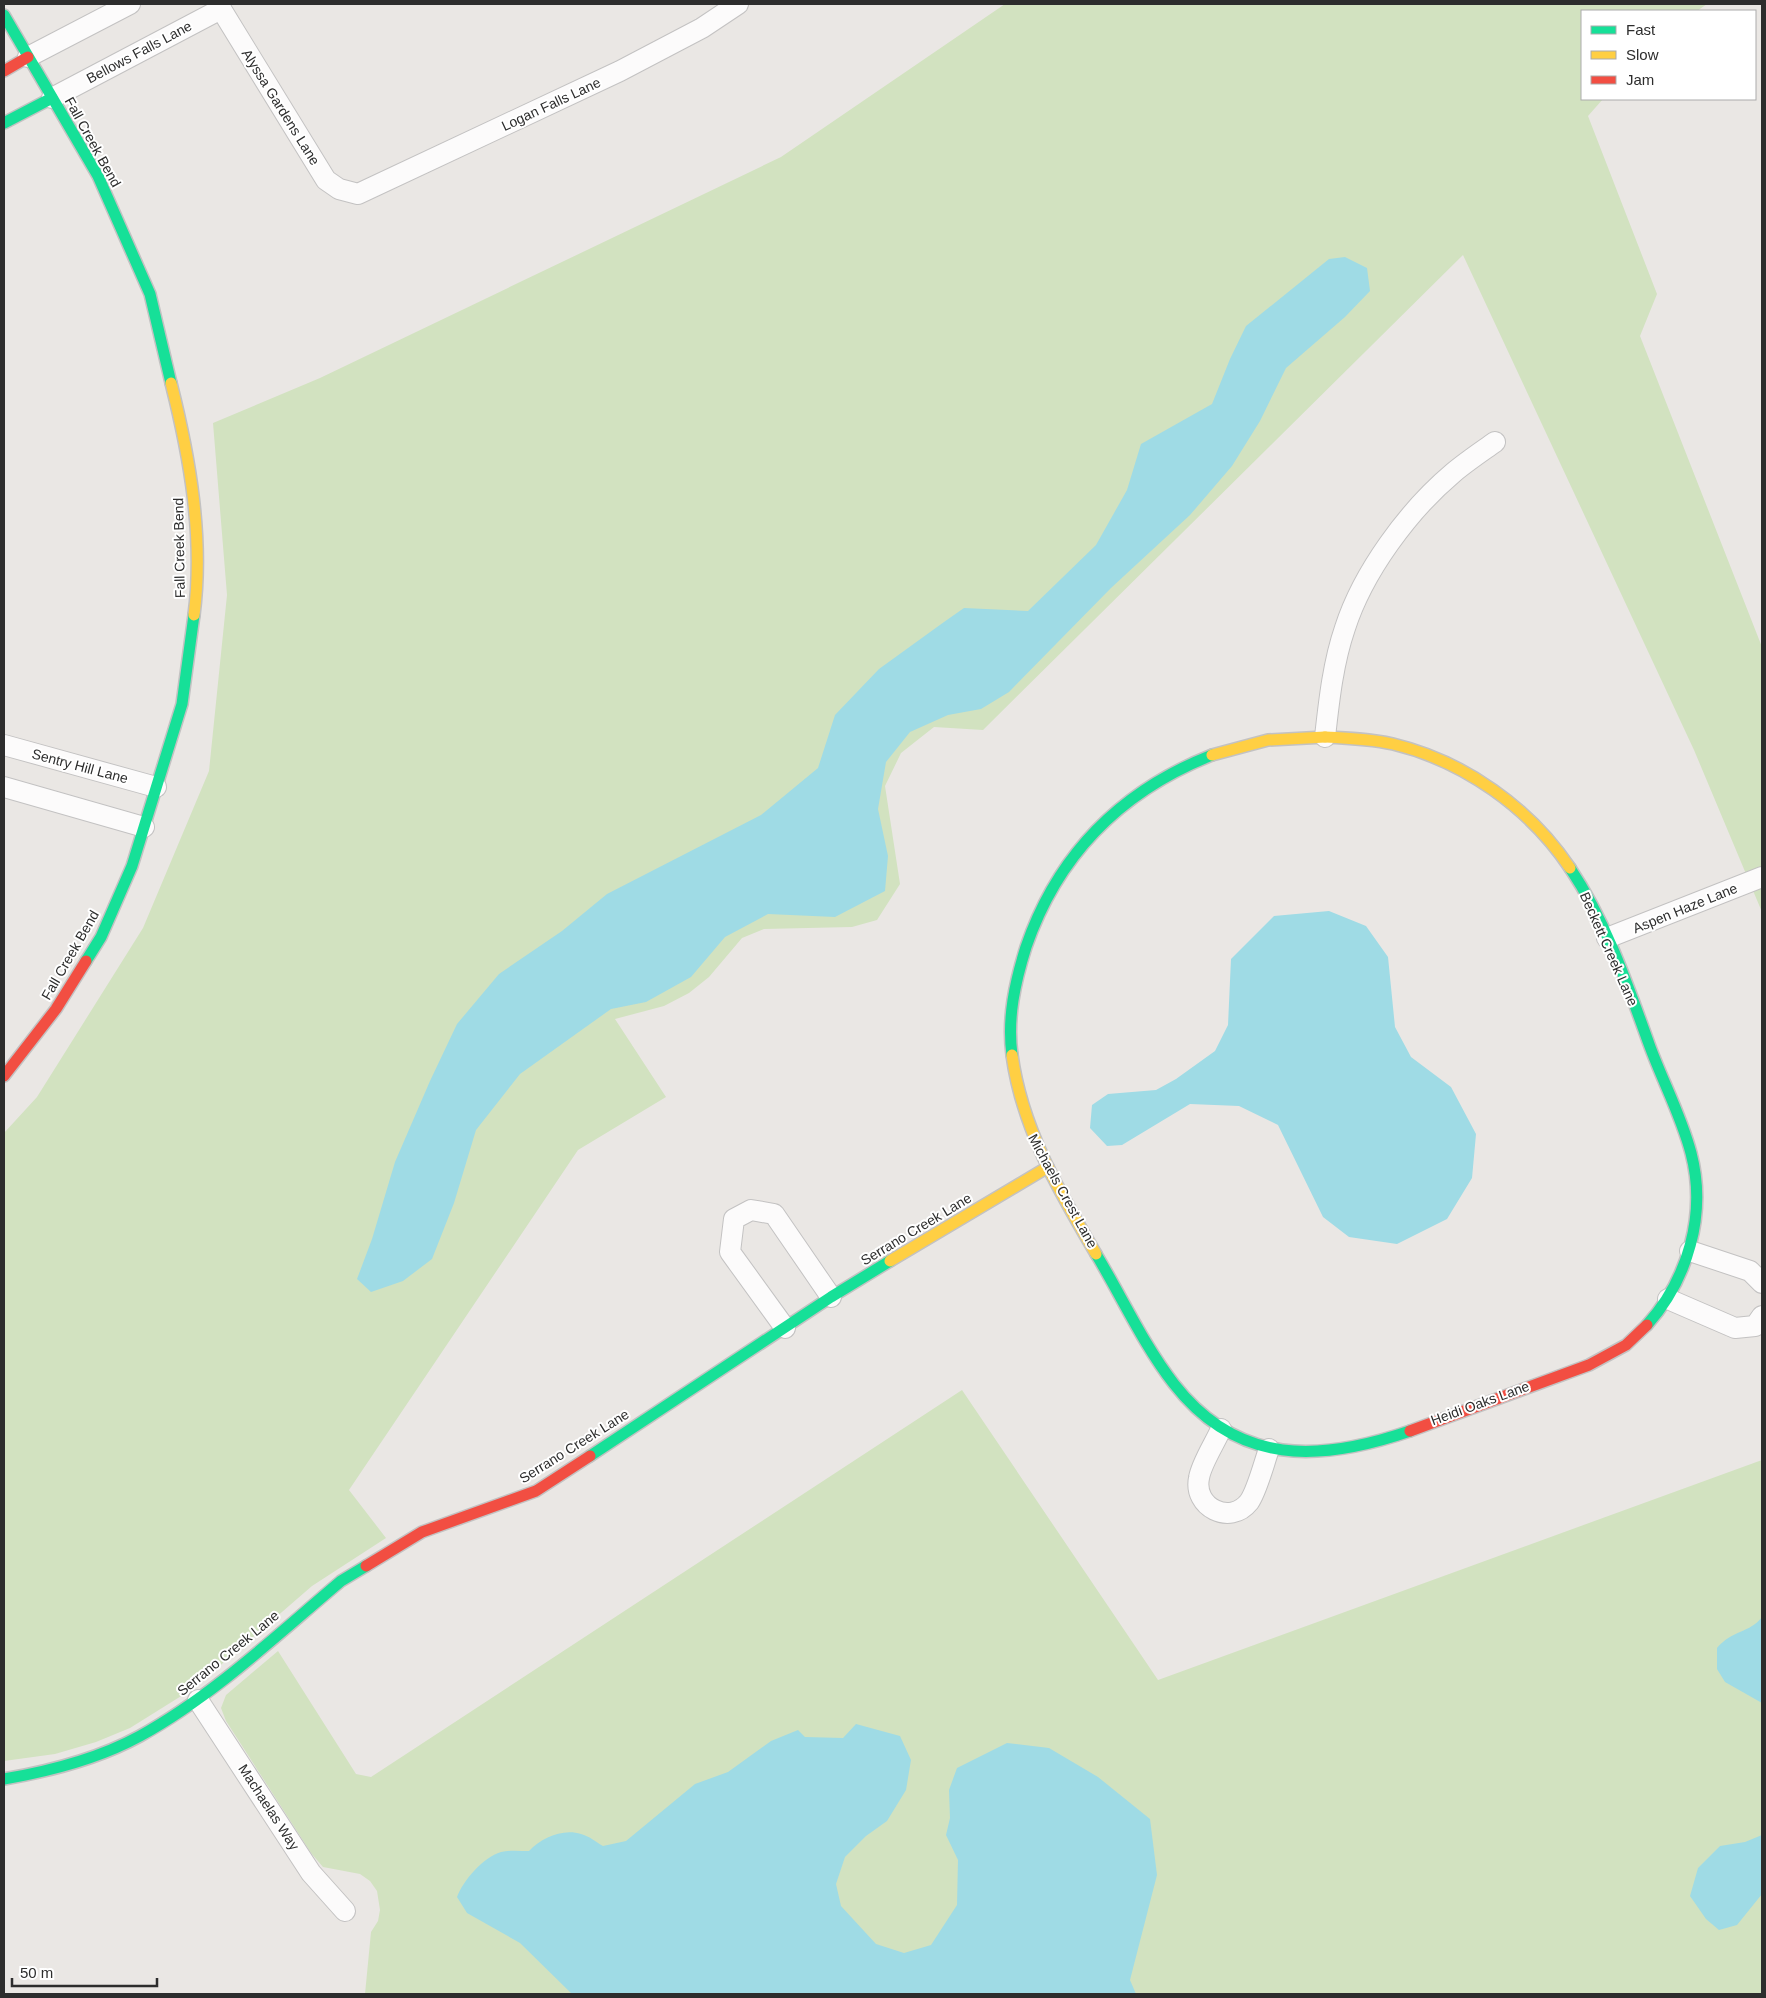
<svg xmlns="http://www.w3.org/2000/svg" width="1766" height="1998" font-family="Arial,sans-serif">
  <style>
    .green { fill: #d2e2c0 }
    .water { fill: #9fdbe5 }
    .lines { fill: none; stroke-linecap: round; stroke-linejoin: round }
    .street-casing { stroke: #c3c2c2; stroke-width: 22 }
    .fast-casing { stroke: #c3c2c2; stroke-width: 14 }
    .slow-casing { stroke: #c3c2c2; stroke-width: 14 }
    .jam-casing { stroke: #c3c2c2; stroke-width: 14 }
    .street { stroke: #fcfbfb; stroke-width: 20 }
    .fast { stroke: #16e098; stroke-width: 11 }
    .slow { stroke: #ffcf43; stroke-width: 11 }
    .jam { stroke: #f24e42; stroke-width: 11 }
    .labels { text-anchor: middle; stroke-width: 4; stroke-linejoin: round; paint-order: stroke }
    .street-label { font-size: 14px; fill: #2d2d2d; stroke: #fff }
  </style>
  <rect width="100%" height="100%" fill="#eae7e4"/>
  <!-- green -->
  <g class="green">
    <polygon points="1005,4 1707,4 1697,11 1582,11 1582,99 1603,99 1588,116 1657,294 1640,336 1762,647 1762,912 1694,750 1463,255 983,730 934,727 901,753 885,786 900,884 877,920 852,927 764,929 742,938 709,977 689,993 664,1006 615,1019 666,1097 578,1150 349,1490 386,1538 312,1586 194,1688 130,1728 96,1742 55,1754 4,1761 4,1133 37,1097 143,928 209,771 227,595 213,423 320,378 781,157"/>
    <polygon points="962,1390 1158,1680 1762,1460 1762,1994 365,1994 371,1932 378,1921 380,1910 377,1891 370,1881 360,1874 323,1867 311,1853 226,1721 221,1708 226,1695 278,1651 356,1774 371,1777"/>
  </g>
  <!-- water -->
  <g class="water">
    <polygon points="1345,257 1367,268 1370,291 1345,317 1286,368 1260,421 1232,466 1190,515 1111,588 1009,692 981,709 948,715 910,732 886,762 878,809 888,856 885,891 835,917 768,914 725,937 691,977 646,1002 611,1009 520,1074 476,1130 454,1203 432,1259 403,1281 371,1292 357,1279 372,1239 395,1162 430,1081 457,1024 499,974 562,931 607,894 761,815 818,768 835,715 879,669 944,622 964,608 1028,611 1096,545 1127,490 1141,444 1212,404 1230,359 1246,326 1329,259"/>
    <polygon points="1329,911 1366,926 1388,957 1395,1027 1411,1057 1451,1087 1476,1134 1472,1178 1447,1219 1397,1244 1349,1237 1323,1217 1278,1125 1239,1106 1190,1104 1122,1145 1107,1146 1090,1128 1092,1105 1108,1094 1156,1090 1176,1079 1215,1051 1228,1025 1231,959 1274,916"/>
    <path d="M 1762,1617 L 1762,1703 L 1725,1682 L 1717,1669 L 1717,1648 C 1732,1630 1750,1633 1762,1617 Z"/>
    <path d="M 856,1724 L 900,1736 L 911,1760 L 906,1790 L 887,1821 L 866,1836 L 845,1857 L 836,1884 L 841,1906 L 876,1944 L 904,1953 L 931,1945 L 957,1905 L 958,1860 L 946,1835 L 950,1818 L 949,1790 L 957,1768 L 1007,1743 L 1049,1748 L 1098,1777 L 1150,1819 L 1157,1875 L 1130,1980 L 1136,1994 L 572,1994 L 520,1943 L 467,1913 L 457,1897 C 463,1881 483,1857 501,1852 C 509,1850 520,1851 529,1851 C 541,1838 563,1828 581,1834 C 589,1836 596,1842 603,1846 L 626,1841 L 695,1784 L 728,1772 L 771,1741 L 798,1730 L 805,1737 L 843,1738 Z"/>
    <polygon points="1762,1835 1762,1894 1737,1925 1719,1930 1706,1919 1690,1896 1698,1868 1720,1846 1745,1842"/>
  </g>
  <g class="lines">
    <!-- street casing -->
    <g class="street-casing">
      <g id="street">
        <polyline points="218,4 326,180 339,189 358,194 620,71 702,28 738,4"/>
        <polyline points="28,57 130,4"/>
        <polyline points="52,98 221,9"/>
        <path d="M 1325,737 C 1329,701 1333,663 1345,628 C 1363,572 1408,511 1453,473 C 1466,462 1481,452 1495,442"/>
        <polyline points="4,745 156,787"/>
        <polyline points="4,787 144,827"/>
        <polyline points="1607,938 1762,877"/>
        <polyline points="1690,1251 1750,1271 1762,1283"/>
        <polyline points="1668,1299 1735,1328 1755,1326 1762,1316"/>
        <polyline points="785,1328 730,1252 734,1219 751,1210 774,1214 831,1297"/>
        <path d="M 1221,1429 C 1215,1443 1201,1464 1199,1478 C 1193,1507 1230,1526 1249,1502 C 1257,1491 1264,1463 1269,1449"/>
        <polyline points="198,1700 311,1873 345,1911"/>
      </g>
    </g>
    <!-- fast casing -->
    <g class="fast-casing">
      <g id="fast">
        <polyline points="4,15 98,176 150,294 171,383"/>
        <polyline points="4,123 52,98"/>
        <path d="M 1570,868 C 1606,922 1627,983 1649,1044 C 1662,1080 1681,1115 1691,1153 C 1707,1214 1688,1279 1647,1325"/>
        <polyline points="86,961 101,937 132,866 182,704 194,615"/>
        <path d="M 1012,1055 C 1007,1018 1015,982 1026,947 C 1058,854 1121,791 1212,755"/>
        <path d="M 1096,1254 C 1122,1297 1143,1344 1174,1384 C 1238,1466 1320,1462 1410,1431"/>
        <polyline points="590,1456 831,1297 890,1261"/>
        <path d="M 4,1779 C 51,1771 98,1759 140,1736 C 214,1695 277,1635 341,1581 L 366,1566"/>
      </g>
    </g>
    <!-- slow casing -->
    <g class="slow-casing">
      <g id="slow">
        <path d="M 171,383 C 190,458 204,538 194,615"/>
        <path d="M 1325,737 C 1348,738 1371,739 1393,744 C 1464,761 1530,808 1570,868"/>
        <polyline points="1212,755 1268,740 1325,737"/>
        <path d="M 1012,1055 C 1022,1129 1059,1191 1096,1254"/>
        <polyline points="890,1261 1048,1167"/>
      </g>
    </g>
    <!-- jam casing -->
    <g class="jam-casing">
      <g id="jam">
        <polyline points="4,71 28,57"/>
        <polyline points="4,1076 56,1009 86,961"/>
        <polyline points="1410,1431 1589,1365 1626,1345 1647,1325"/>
        <polyline points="366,1566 422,1532 536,1491 590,1456"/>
      </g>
    </g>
    <!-- street -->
    <use href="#street" class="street"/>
    <!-- fast -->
    <use href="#fast" class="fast"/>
    <!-- slow -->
    <use href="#slow" class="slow"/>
    <!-- jam -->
    <use href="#jam" class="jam"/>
  </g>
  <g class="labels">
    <!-- street labels -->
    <g class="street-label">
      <text transform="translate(139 52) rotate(-28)" y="5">Bellows Falls Lane</text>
      <text transform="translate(551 104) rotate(-25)" y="5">Logan Falls Lane</text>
      <text transform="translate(281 107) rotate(58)" y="5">Alyssa Gardens Lane</text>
      <text transform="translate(93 142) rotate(61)" y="5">Fall Creek Bend</text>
      <text transform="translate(179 548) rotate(-91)" y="5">Fall Creek Bend</text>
      <text transform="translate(80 766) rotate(15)" y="5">Sentry Hill Lane</text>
      <text transform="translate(1685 908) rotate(-22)" y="5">Aspen Haze Lane</text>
      <text transform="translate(1609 949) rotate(66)" y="5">Beckett Creek Lane</text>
      <text transform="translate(70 955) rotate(-60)" y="5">Fall Creek Bend</text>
      <text transform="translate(1063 1191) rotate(61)" y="5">Michaels Crest Lane</text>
      <text transform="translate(916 1229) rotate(-31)" y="5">Serrano Creek Lane</text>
      <text transform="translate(1480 1403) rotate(-20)" y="5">Heidi Oaks Lane</text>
      <text transform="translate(574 1446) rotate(-32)" y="5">Serrano Creek Lane</text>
      <text transform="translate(228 1653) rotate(-39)" y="5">Serrano Creek Lane</text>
      <text transform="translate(269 1807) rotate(57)" y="5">Machaelas Way</text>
    </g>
  </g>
  <!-- border -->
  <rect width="1766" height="1998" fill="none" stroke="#2d2d2d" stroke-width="10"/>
  <!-- legend -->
  <rect x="1581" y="10" width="175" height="90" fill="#ffffff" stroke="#ababab"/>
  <rect x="1591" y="26" width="25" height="8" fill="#16e098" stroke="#ababab"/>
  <text x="1626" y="35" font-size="15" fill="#2d2d2d">Fast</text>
  <rect x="1591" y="51" width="25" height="8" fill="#ffcf43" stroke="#ababab"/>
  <text x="1626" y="60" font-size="15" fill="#2d2d2d">Slow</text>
  <rect x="1591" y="76" width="25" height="8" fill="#f24e42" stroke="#ababab"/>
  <text x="1626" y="85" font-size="15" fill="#2d2d2d">Jam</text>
  <!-- scale -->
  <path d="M12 1978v8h145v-8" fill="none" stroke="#2d2d2d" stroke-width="2.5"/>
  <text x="20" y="1978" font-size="15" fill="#2d2d2d" stroke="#ffffff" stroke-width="4" paint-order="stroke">50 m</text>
</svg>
